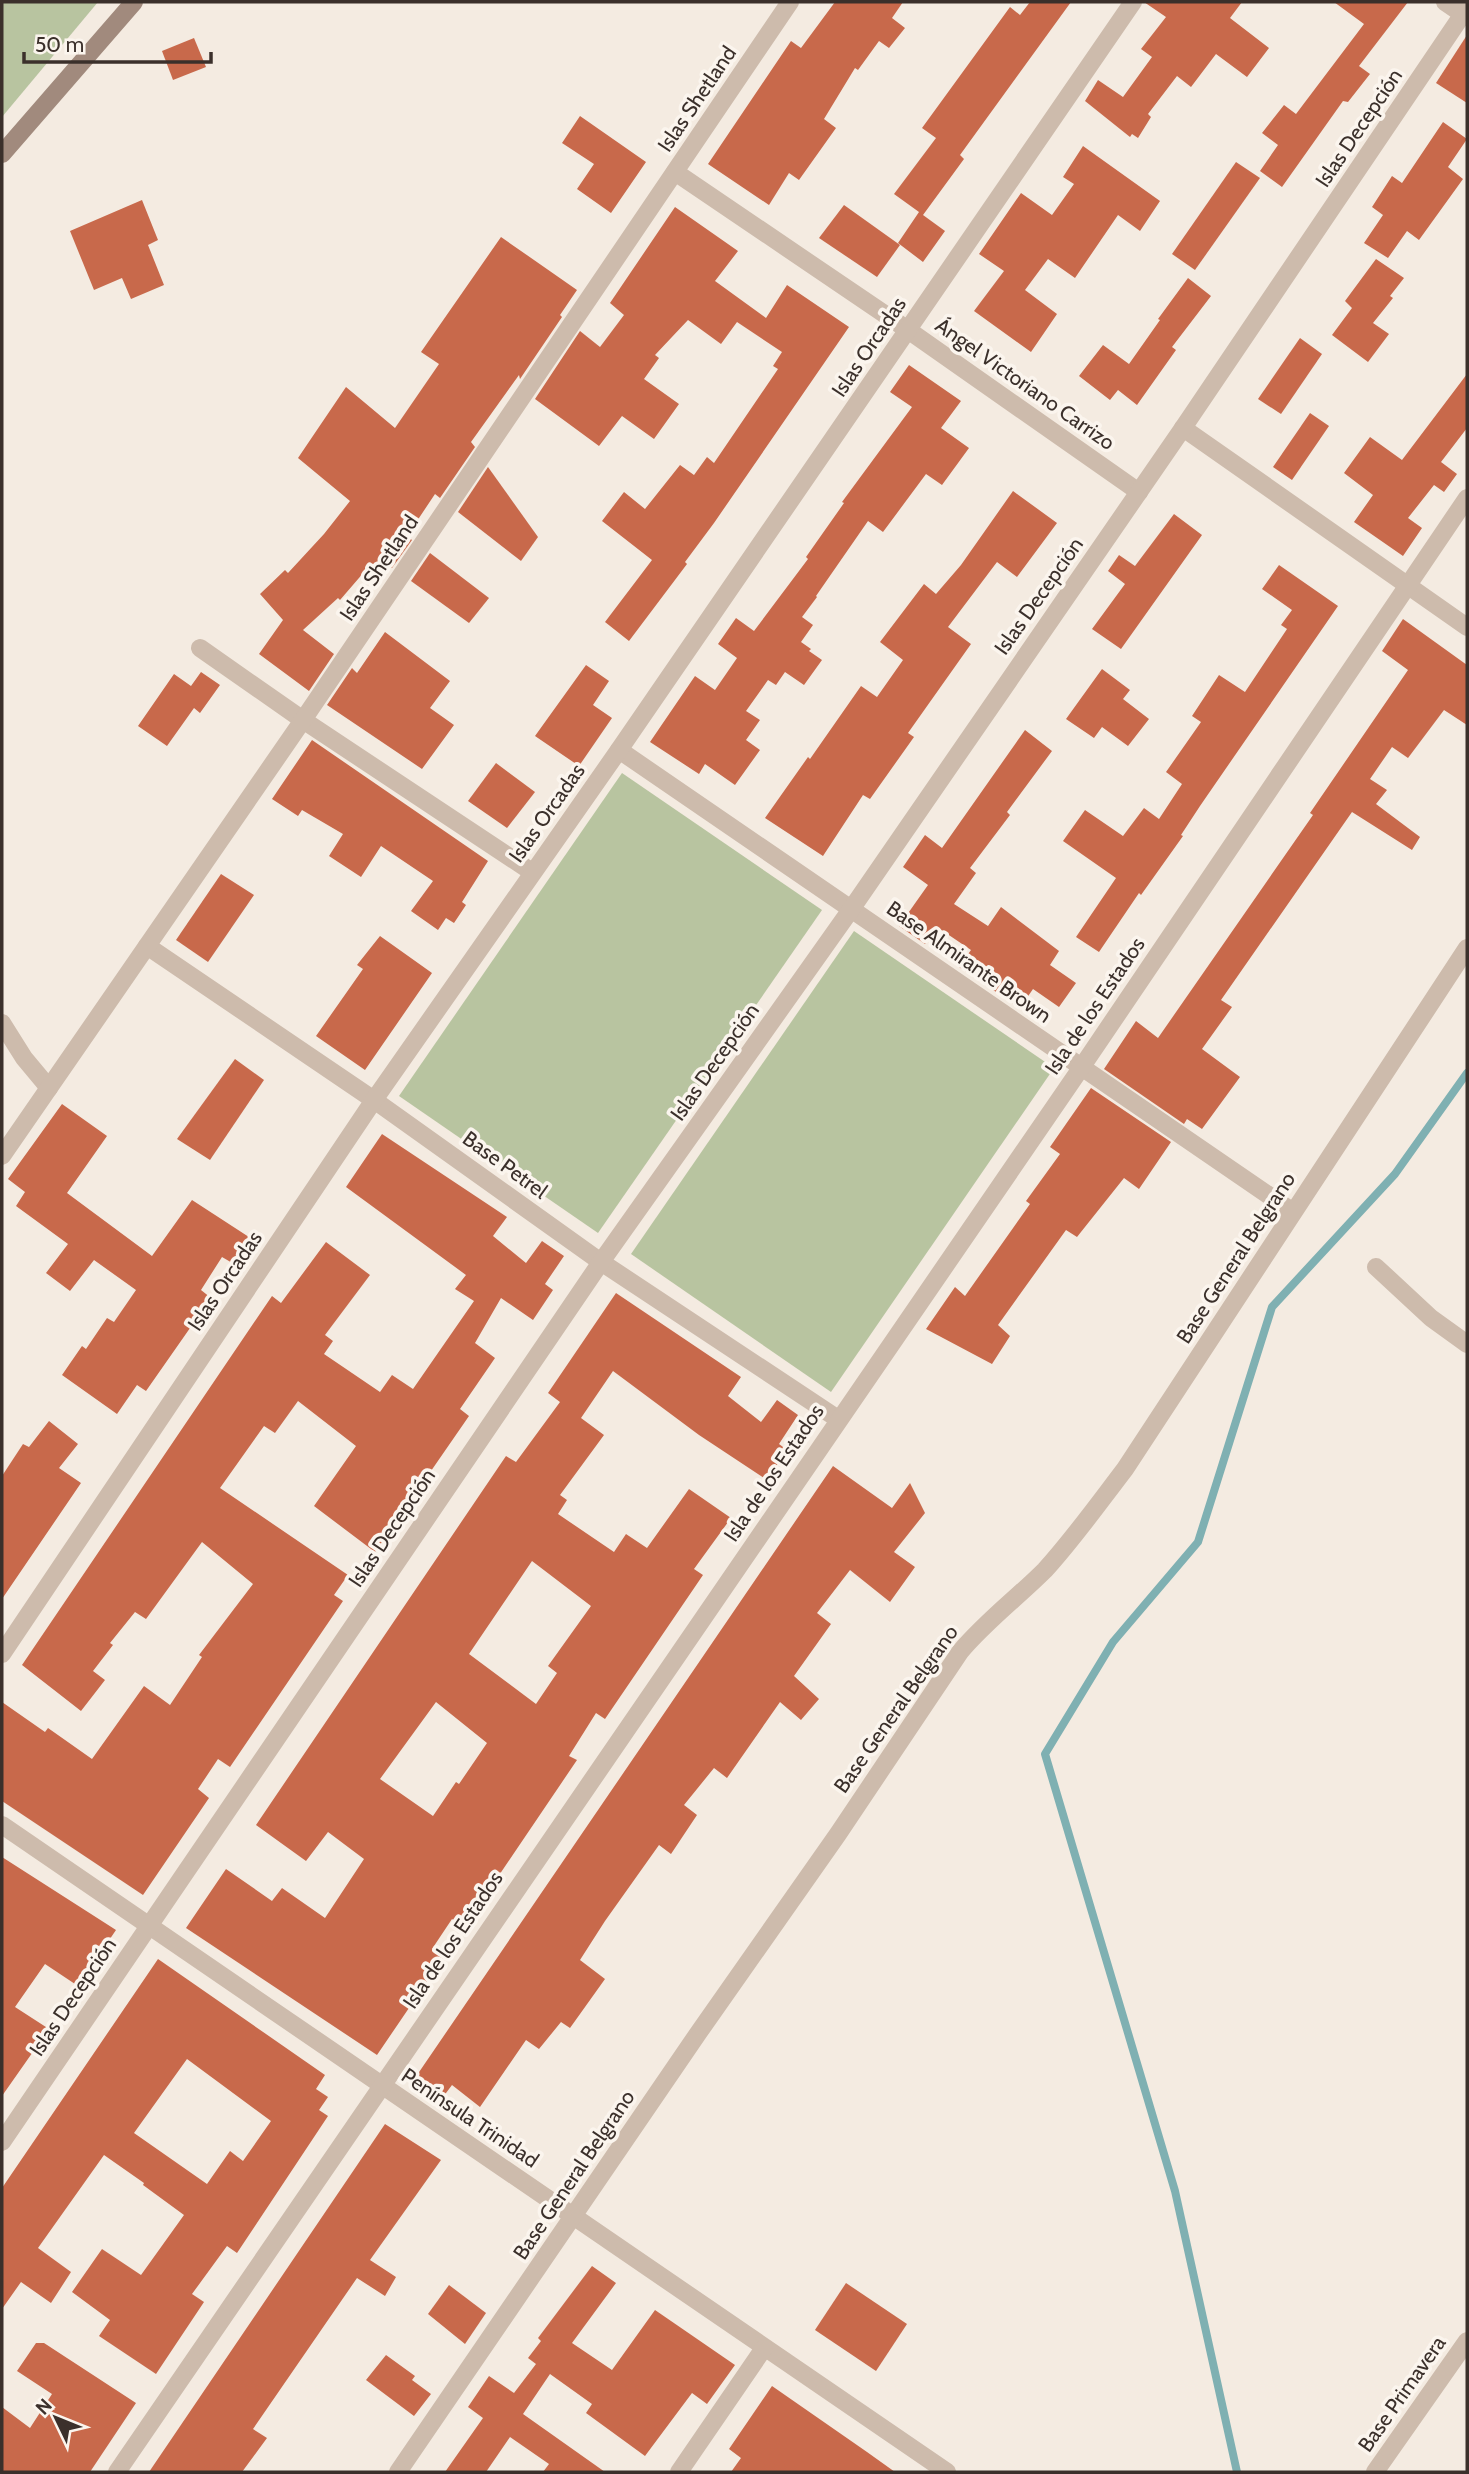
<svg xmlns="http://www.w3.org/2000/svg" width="1469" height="2474" font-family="Cabin,sans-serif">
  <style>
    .green { fill: #b8c4a0 }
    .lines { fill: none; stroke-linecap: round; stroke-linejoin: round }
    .stream { stroke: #7fb0b2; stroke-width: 8 }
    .building { fill: #c8694b; fill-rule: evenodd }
    .minor { stroke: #cdbbac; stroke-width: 18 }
    .secondary { stroke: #a18a7d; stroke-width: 18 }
    .labels { text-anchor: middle; stroke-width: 7; stroke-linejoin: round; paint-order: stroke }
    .street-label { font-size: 21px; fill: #3b302b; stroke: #fbf5ee }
  </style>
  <rect width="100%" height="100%" fill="#f4ebe1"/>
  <!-- green -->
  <g class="green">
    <polygon points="2,2 98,2 2,117"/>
    <polygon points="622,773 822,910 598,1233 399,1096"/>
    <polygon points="854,931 1054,1068 831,1392 631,1254"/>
  </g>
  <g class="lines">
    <!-- stream -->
    <polyline class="stream" points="1237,2472 1175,2191 1045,1754 1113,1642 1198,1542 1272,1307 1395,1174 1467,1073"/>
  </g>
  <!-- building -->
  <g class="building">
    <polygon points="835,2 903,2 892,18 905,28 889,48 879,41 858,70 855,68 824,119 836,128 799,180 789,173 769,205 708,164 791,41 801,48"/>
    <polygon points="1030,2 1071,2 960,155 964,159 923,215 945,231 923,262 898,243 919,212 894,194 936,138 922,128 1010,7 1020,15"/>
    <polygon points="1144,2 1242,2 1230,18 1269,48 1247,77 1216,54 1191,87 1177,76 1148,114 1151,117 1138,138 1132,134 1130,137 1085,101 1098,80 1123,97 1152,57 1141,49 1166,17"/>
    <polygon points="1334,2 1408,2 1359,66 1370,74 1348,102 1343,101 1282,187 1260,171 1278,145 1262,133 1284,105 1296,114 1364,24"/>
    <polygon points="1467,35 1467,103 1436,83"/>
    <polygon points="194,38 206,67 173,80 162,51"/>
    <polygon points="580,116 646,162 611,213 577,189 594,164 562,143"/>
    <polygon points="1443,122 1467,139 1448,167 1463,179 1419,240 1407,231 1388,258 1364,243 1383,215 1372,207 1392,176 1402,183"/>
    <polygon points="1083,146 1160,201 1140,231 1118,215 1075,278 1048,259 1025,290 1057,314 1031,352 974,311 1004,271 979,254 1021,193 1052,215 1074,184 1063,177"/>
    <polygon points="1236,162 1260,178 1195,270 1172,254"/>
    <polygon points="142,200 158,240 148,245 164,285 131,299 122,278 94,290 70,231"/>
    <polygon points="844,205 900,245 877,277 819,238"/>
    <polygon points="675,207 738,251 715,281 766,318 787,285 849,327 714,523 685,562 687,564 629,641 605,622 652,560 602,521 624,492 645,509 680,465 694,475 707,457 714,463 778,369 773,366 782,352 737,322 721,344 688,320 655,355 659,358 644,379 679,404 654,439 622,416 599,446 535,399 580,331 600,347 624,315 610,303"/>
    <polygon points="501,237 577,290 560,315 562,317 520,379 519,375 471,442 475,447 440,498 435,494 407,536 412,540 392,568 387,565 376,581 365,571 340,600 338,598 303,630 334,654 309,691 259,654 283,620 260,594 285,570 288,573 324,534 350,501 298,458 346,387 395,428 439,364 421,352"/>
    <polygon points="1376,259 1404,278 1390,296 1393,298 1373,323 1389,334 1368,362 1332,335 1352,308 1345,301"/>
    <polygon points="1188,278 1211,296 1172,347 1176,350 1137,405 1118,390 1110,400 1079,376 1103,345 1129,364 1160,320 1158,319"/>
    <polygon points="1300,338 1322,354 1281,414 1258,399"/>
    <polygon points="909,365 961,401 941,428 969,448 942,485 926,474 883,532 868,521 816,596 817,597 802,617 813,625 801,642 811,649 809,651 822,660 804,685 785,672 776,685 768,680 746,711 760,720 746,740 760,750 735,785 705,764 699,774 650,742 695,676 715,690 737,658 718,644 736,618 754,631 808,559 806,557 844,503 842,502 912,407 890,392"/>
    <polygon points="1467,374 1467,428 1441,462 1457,474 1444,492 1434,485 1408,518 1422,528 1403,556 1354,522 1373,495 1344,473 1370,437 1402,460"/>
    <polygon points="1310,413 1329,426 1292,480 1273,467"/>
    <polygon points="488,467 538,537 521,561 458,512"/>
    <polygon points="1013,491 1057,523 1017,577 997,562 948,627 971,644 908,733 914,737 870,799 863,795 823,856 765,818 808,757 810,759 861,686 877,697 903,660 880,642 924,584 936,594 961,565"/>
    <polygon points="1174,514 1202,535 1121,649 1092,629 1125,584 1108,571 1119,555 1135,566"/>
    <polygon points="430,553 489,598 469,623 411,581"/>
    <polygon points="1279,565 1338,606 1200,806 1181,835 1183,836 1141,895 1139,893 1099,952 1076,937 1116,878 1063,841 1085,810 1123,836 1144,808 1159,819 1182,784 1166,772 1201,722 1192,716 1219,675 1245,692 1287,629 1281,625 1292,610 1262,589"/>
    <polygon points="1403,619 1467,665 1467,725 1444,710 1408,758 1392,747 1370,779 1387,790 1376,804 1420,837 1412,850 1352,812 1221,1000 1232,1007 1202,1049 1240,1077 1202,1129 1187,1119 1184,1124 1104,1069 1136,1021 1158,1038 1313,815 1310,813 1408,670 1382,651"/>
    <polygon points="385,632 450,681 430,708 454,725 422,769 327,705 352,668 357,673"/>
    <polygon points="586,665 609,681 593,705 612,718 579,766 535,736"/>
    <polygon points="1102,669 1130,690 1123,699 1149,719 1128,746 1102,727 1094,738 1066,719"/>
    <polygon points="201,672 220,685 200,713 194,708 167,746 138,726 174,674 191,686"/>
    <polygon points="1025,730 1052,751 1007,812 1010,815 970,868 976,873 954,904 988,926 1001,907 1059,951 1050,965 1076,983 1059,1007 1033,989 1020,1008 959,967 971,950 937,927 925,944 899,926 928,885 903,867 925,835 942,848"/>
    <polygon points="312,740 488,861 462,902 466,905 454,923 446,918 438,930 411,911 433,881 381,846 361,877 329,856 343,834 302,810 298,816 272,799"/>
    <polygon points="496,763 535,792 507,828 468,801"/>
    <polygon points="221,874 254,895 208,962 176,940"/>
    <polygon points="380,936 432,973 365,1070 316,1036 363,969 357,965"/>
    <polygon points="235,1059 264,1080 210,1160 177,1139"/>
    <polygon points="1091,1088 1171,1142 1139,1189 1124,1178 1077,1237 1066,1230 998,1325 1010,1336 992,1364 926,1329 955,1287 965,1296 1030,1204 1026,1201 1060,1154 1050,1147"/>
    <polygon points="62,1104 107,1136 67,1193 152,1256 192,1200 252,1239 234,1264 222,1257 201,1290 211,1298 146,1391 137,1385 117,1414 62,1375 82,1346 86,1349 107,1318 114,1322 136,1290 94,1260 70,1291 46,1273 68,1244 16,1206 25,1192 8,1179"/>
    <polygon points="382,1134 507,1217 493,1236 526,1263 542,1241 564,1256 545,1284 553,1290 533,1320 501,1298 475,1343 495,1358 460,1409 469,1416 375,1552 314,1506 356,1446 298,1401 275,1433 264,1426 220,1488 348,1575 334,1595 343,1601 230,1767 218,1759 198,1789 209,1798 143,1895 2,1801 2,1702 45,1732 48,1728 92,1759 144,1686 170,1705 202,1657 199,1655 253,1584 202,1542 146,1619 135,1612 110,1643 113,1645 93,1671 105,1680 81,1711 22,1665 272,1296 281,1303 326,1242 370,1275 325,1335 333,1341 324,1354 380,1392 392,1375 413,1389 474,1301 455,1289 466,1275 346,1187"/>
    <path d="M 616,1293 L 741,1377 L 728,1396 L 761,1422 L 777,1400 L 798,1415 L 779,1444 L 787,1450 L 767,1480 L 699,1435 L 613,1371 L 581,1418 L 604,1435 L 560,1495 L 567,1500 L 558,1514 L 614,1552 L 626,1534 L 647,1548 L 689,1489 L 731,1518 L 694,1569 L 703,1575 L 605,1719 L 596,1713 L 569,1756 L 577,1760 L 464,1927 L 452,1919 L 432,1949 L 443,1958 L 377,2055 L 186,1928 L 226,1869 L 272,1901 L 282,1888 L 325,1918 L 364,1859 L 328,1832 L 306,1861 L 256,1825 L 506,1456 L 516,1462 L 560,1402 L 548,1393 ZM 532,1561 L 591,1606 L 548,1666 L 557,1673 L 536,1704 L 469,1654 ZM 436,1702 L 487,1743 L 459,1784 L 456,1782 L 433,1816 L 380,1779 Z"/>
    <polygon points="49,1421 78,1444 59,1468 81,1483 2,1599 2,1476 23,1444 29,1447"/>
    <polygon points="833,1466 892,1508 910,1483 925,1513 894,1552 915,1567 890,1602 850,1570 817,1613 831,1624 794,1676 819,1699 801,1720 780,1702 727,1778 714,1768 684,1805 697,1815 671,1854 659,1845 605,1921 580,1960 605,1979 570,2028 561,2022 539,2049 526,2040 480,2107 452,2085 443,2097 415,2078"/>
    <polygon points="2,1857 116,1930 78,1986 45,1964 15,2007 49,2029 2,2096"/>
    <path d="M 158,1959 L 325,2075 L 316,2089 L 328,2097 L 319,2110 L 328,2116 L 237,2253 L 227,2246 L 192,2294 L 204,2302 L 156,2374 L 99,2336 L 110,2320 L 72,2292 L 102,2249 L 141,2275 L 184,2215 L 143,2185 L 144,2183 L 104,2155 L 38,2248 L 71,2272 L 51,2303 L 21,2282 L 2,2309 L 2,2188 ZM 187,2059 L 271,2121 L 243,2161 L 230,2151 L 207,2184 L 134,2133 Z"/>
    <polygon points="385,2124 441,2160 370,2260 396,2277 385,2296 357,2278 253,2429 267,2438 242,2472 149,2472"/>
    <polygon points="592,2266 616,2283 572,2343 612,2370 655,2310 735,2365 707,2404 692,2393 645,2456 586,2413 592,2404 550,2374 523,2414 605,2472 543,2472 549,2464 510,2437 486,2472 445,2472 483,2418 468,2407 489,2376 514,2393 536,2364 528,2358 541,2341 538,2338"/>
    <polygon points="846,2283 907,2324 876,2371 815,2330"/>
    <polygon points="449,2285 486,2313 465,2344 428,2314"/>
    <polygon points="36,2343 44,2343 136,2403 90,2472 2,2472 2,2407 30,2428 52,2394 17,2371"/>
    <polygon points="386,2355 415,2376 412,2380 431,2394 414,2416 366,2380"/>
    <polygon points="772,2386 867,2452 895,2472 731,2472 741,2458 729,2449"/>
  </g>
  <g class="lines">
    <!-- minor -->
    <g class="minor">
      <polyline points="1445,2 1467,17"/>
      <polyline points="675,172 908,330 1139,492"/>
      <polyline points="1183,428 1467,627"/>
      <polyline points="200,648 303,720 532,872"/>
      <polyline points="619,750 1293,1212"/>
      <polyline points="147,946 374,1100 601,1262 838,1419"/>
      <polyline points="2,1023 24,1058 49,1088"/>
      <polyline points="2,1156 303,720 790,2"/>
      <polyline points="1376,1267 1431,1318 1467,1344"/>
      <polyline points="2,1654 374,1100 619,750 1133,2"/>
      <polyline points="2,1825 947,2472"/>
      <polyline points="2,2142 601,1262 852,908 1183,428 1467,8"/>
      <polyline points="117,2472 1081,1068 1467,498"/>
      <path d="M 398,2472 L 699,2032 L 838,1834 L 960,1652 C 986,1621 1017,1598 1045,1570 C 1074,1538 1099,1503 1125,1469 L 1467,948"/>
      <polyline points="679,2472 764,2348"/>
      <polyline points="1375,2472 1467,2341"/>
    </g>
    <!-- secondary -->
    <polyline class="secondary" points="2,154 134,2"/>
  </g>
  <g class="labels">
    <!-- street labels -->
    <g class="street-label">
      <text transform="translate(697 99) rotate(-56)" y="7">Islas Shetland</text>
      <text transform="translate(1359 128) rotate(-56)" y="7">Islas Decepción</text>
      <text transform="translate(869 347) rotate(-56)" y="7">Islas Orcadas</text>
      <text transform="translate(1025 384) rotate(35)" y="7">Ángel Victoriano Carrizo</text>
      <text transform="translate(379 568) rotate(-56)" y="7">Islas Shetland</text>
      <text transform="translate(1039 596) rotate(-55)" y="7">Islas Decepción</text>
      <text transform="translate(547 813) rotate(-55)" y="7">Islas Orcadas</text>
      <text transform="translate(969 962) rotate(35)" y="7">Base Almirante Brown</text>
      <text transform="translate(1095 1006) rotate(-56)" y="7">Isla de los Estados</text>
      <text transform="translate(715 1062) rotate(-55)" y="7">Islas Decepción</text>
      <text transform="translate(505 1165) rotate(36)" y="7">Base Petrel</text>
      <text transform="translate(1236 1258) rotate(-57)" y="7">Base General Belgrano</text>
      <text transform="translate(225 1281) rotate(-56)" y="7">Islas Orcadas</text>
      <text transform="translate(774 1473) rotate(-56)" y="7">Isla de los Estados</text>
      <text transform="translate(392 1528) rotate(-56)" y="7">Islas Decepción</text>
      <text transform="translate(896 1709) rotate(-55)" y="7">Base General Belgrano</text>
      <text transform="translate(453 1940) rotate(-56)" y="7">Isla de los Estados</text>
      <text transform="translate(73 1997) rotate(-56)" y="7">Islas Decepción</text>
      <text transform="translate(470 2118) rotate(34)" y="7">Península Trinidad</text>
      <text transform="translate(574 2175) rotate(-56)" y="7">Base General Belgrano</text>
      <text transform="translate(1402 2394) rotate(-55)" y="7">Base Primavera</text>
    </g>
  </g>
  <!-- border -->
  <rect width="1469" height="2474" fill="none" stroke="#3b302b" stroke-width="7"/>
  <!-- north arrow -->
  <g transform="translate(56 2418) rotate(313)" stroke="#fbf5ee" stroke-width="5" paint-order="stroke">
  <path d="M0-5L12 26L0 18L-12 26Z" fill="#3b302b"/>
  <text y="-10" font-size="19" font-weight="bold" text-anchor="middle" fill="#3b302b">N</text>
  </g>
  <!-- scale -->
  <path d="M24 52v10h187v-10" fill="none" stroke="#3b302b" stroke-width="3.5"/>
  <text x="35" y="52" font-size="21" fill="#3b302b" stroke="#fbf5ee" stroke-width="5" paint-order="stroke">50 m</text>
</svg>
